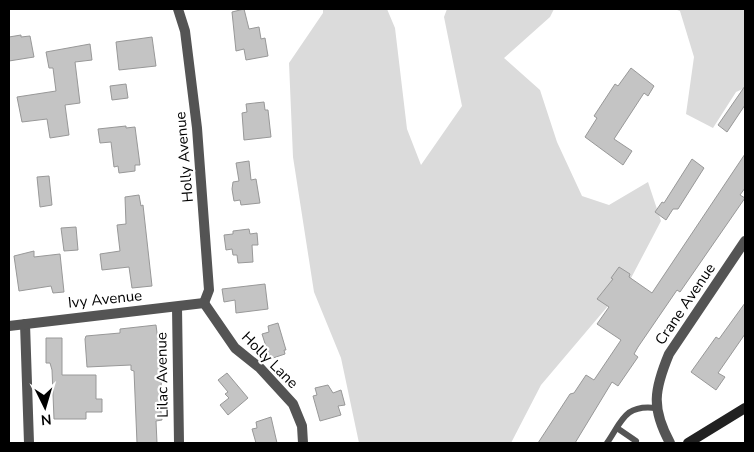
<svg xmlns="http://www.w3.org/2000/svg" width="754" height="452" font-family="'Nunito Sans',sans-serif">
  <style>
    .green { fill: #dbdbdb }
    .building { fill: #c4c4c4; stroke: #989898 }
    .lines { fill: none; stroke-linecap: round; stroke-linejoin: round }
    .lane { stroke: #545454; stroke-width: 6 }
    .street { stroke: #545454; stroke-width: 10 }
    .secondary { stroke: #212121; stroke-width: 10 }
    .labels { text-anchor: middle; stroke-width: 4.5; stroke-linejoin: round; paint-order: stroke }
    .street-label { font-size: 15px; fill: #000; stroke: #fff }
  </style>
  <rect width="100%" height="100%" fill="#fff"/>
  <!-- green -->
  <g class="green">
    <polygon points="323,9 387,9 395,28 407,129 421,165 462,106 444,17 447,9 554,9 550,17 504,58 540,90 557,142 582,196 609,205 648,182 661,221 630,280 541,385 511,443 359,443 341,358 314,292 293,157 289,63 323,13"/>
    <polygon points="674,9 745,9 745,88 736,92 713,128 686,114 694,57 680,11"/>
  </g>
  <!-- building -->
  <g class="building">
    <polygon points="244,9 249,29 259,27 261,39 265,38 268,56 246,60 244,49 236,51 232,12"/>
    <polygon points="21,35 21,37 30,36 34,57 9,61 9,37"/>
    <polygon points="152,37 156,66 119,70 116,42"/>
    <polygon points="90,44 92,60 75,62 80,103 65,105 69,135 50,138 47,119 22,122 17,97 56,91 53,68 49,68 46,52"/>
    <polygon points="631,68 654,86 648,96 644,93 614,139 632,151 623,165 585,137 597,118 594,116 615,84 618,86"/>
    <polygon points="126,84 128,98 112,100 110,86"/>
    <polygon points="745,86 745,105 727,132 718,125"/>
    <polygon points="264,102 265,110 268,110 271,137 244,140 242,113 247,112 246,104"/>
    <polygon points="126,126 126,128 135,127 140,165 135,165 135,171 119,173 118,166 114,167 111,142 100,143 98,129"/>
    <polygon points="745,154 745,188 740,195 745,198 680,292 677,290 638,347 634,354 638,357 618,386 612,382 575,443 538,443 570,394 574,393 586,375 594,380 621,340 597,324 609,307 597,299 613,279 611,278 619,267 630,274 629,277 652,293"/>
    <polygon points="692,159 704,168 678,209 673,209 666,220 655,212 662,202 664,203"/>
    <polygon points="249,161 251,180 256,179 260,203 241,205 240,200 234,201 232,189 233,182 239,181 236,163"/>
    <polygon points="49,176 52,205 40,207 37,177"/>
    <polygon points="139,195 141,206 143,205 152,286 132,288 129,267 102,270 100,254 120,251 117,225 126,224 125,197"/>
    <polygon points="76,227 78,250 64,251 61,228"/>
    <polygon points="249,229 250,234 257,233 258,245 252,245 253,262 238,263 237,255 233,255 232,249 226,250 224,235 233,234 233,231"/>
    <polygon points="34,251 34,257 60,254 64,292 53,293 51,286 19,291 14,256"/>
    <polygon points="265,284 268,309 236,313 235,300 224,302 222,289"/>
    <polygon points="745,303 745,334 718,373 725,377 716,390 691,372 716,337 719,339"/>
    <polygon points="278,323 286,350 284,350 285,354 270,359 262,334 269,332 268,326"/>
    <polygon points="156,325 162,372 160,403 162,420 156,421 157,443 137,443 134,371 131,370 131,365 87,367 85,339 86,336 120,333 120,329"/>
    <polygon points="46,338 62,338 62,375 96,375 96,399 102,399 102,412 86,412 86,419 54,419 52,370 50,363 46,363"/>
    <polygon points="227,373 248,398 228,415 220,405 229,398 225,394 228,392 218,380"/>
    <polygon points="328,385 333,393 341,390 345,405 338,406 341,415 320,421 313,396 317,395 315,388"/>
    <polygon points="271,417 277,443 256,443 252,429 257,428 256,422"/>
  </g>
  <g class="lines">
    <!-- lane -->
    <g class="lane">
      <polyline points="617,428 636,441"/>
      <path d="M 607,443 C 622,421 625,404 656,408"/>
    </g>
    <!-- street -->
    <g class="street">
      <polyline points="178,9 185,31 197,128 209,290 204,303"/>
      <polyline points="204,303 235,348 260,368 293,404 302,426 303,443"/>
      <polyline points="177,307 179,443"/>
      <polyline points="25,324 29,443"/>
      <polyline points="9,326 204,303"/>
      <path d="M 670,443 C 651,408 654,390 669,354 L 745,241"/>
    </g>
    <!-- secondary -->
    <polyline class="secondary" points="688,443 745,408"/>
  </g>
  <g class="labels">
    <!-- street labels -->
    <g class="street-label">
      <text transform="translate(184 157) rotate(-95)" y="5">Holly Avenue</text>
      <text transform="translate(105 299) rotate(-6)" y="5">Ivy Avenue</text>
      <text transform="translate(685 304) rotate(-56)" y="5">Crane Avenue</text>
      <text transform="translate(270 360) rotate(45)" y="5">Holly Lane</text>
      <text transform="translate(162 375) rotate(-91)" y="5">Lilac Avenue</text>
    </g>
  </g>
  <!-- border -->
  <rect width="754" height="452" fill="none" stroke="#000000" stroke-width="20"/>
  <!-- north arrow -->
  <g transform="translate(45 407) rotate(175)" stroke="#ffffff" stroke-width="4" paint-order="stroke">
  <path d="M0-4L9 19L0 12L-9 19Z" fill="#000000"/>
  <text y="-8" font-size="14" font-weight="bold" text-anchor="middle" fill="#000000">N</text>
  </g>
</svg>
